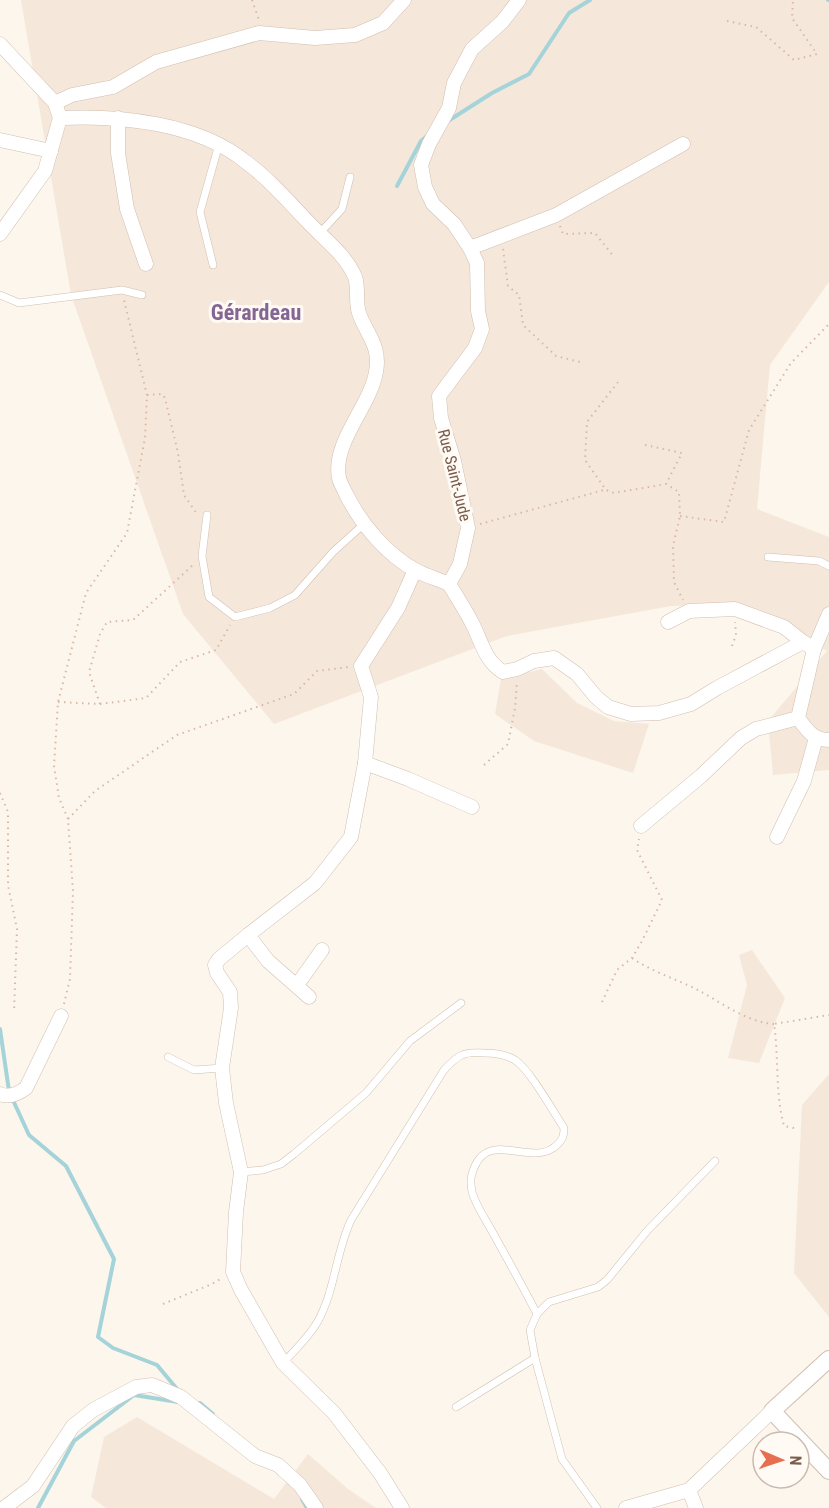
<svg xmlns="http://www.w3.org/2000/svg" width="829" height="1508" font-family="'Roboto Condensed',sans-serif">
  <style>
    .residential { fill: #f5e8da }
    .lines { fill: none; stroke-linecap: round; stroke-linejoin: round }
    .stream { stroke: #a5d3da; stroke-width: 4 }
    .service-casing { stroke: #d1beb0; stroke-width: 8 }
    .minor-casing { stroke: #d1beb0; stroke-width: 15 }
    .tertiary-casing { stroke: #d1beb0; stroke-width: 18 }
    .path { stroke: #d9b8a5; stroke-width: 2; stroke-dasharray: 1.5 4.5; stroke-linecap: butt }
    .service { stroke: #fff; stroke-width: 7 }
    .minor { stroke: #fff; stroke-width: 14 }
    .tertiary { stroke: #fff; stroke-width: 16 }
    .labels { text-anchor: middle; stroke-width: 6; stroke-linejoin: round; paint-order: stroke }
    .street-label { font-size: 16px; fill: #7a5c4d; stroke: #fffaf3 }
    .district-label { font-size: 22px; font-weight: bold; fill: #846695; stroke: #fffaf3 }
  </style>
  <rect width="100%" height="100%" fill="#fdf6ec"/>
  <!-- residential -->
  <g class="residential">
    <polygon points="21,0 829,0 829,282 770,365 757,509 829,537 829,770 773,775 768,721 827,651 740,605 671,606 507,636 274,724 183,614 71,295"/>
    <polygon points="542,669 577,703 614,721 649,724 633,773 534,741 495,714 501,679"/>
    <polygon points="752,950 785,998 759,1063 728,1058 747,985 739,955"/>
    <polygon points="829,1074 829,1317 794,1273 802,1105"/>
    <polygon points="137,1417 274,1499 308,1454 348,1489 376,1508 106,1508 91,1497 104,1437"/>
  </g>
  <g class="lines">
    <!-- stream -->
    <g class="stream">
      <polyline points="828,0 829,0"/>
      <polyline points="448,121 492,93 529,74 569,13 590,0"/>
      <polyline points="397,186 421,141 427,136"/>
      <polyline points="0,1029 9,1091"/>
      <polyline points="12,1098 29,1135 66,1166 114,1259 98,1337 113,1348 157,1365 177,1389"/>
      <polyline points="194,1404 200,1403 213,1414"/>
      <polyline points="302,1499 307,1508"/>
      <polyline points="38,1508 74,1441 134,1395 178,1402"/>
    </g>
    <!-- service casing -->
    <g class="service-casing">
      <g id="service">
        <polyline points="319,234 342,209 350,177"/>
        <polyline points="213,265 200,212 219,144"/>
        <polyline points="0,295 19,303 122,290 142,295"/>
        <polyline points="207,515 202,556 209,597 235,617 270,608 295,595 333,552 364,524"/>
        <polyline points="768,557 819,561 829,566"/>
        <polyline points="168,1057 194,1070 222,1068"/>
        <polyline points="241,1172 263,1170 281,1164 294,1154 366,1093 410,1041 461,1003"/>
        <path d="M 283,1363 C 295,1350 309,1337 318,1321 C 335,1290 336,1252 351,1220 L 444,1070 C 457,1056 463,1051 484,1053 C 495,1053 505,1054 515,1060 C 531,1071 552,1110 564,1128 C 564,1135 563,1139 558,1144 C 532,1171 486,1124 472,1174 C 470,1179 471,1186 472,1192 C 476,1206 486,1220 493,1233 C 508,1260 523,1287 537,1314"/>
        <polyline points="456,1407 535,1358"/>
        <polyline points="597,1508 562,1459 535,1358 530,1330 537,1314 549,1302 598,1287 607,1280 647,1231 715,1161"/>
      </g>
    </g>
    <!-- minor casing -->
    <g class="minor-casing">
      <g id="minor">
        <path d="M 519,0 L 502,22 L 472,49 L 454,83 L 449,108 L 429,144 L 421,165 L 425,187 L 433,204 L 454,224 L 470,248 L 477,263 L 478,311 L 482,329 L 475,348 L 439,396 L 441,418 L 454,461 L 468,528 L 460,564 L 449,584 C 457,597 466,611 473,625 C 482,643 485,661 503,672 L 517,669 L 534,661 L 554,658 L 577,674 L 596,697 L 608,707 L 631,714 L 659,713 L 691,704 L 717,688 L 803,642 L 814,649 L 798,718 C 807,730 813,740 829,740"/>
        <polyline points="0,44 55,103 60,118 45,171 0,234"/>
        <polyline points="55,103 72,95 113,87 156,62 259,33 315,38 355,35 383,23 404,0"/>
        <path d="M 60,118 C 120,115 198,123 246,162 C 269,179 288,201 308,222 C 324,239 346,255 355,277 C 359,287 355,301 359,313 C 366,334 381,345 376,372 C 370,407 332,442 339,478 C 340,483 344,489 346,494 C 361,524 386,554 415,570 C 426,576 438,579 449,584"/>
        <polyline points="118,118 118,153 127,209 146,264"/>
        <polyline points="0,140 51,151"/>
        <polyline points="470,248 556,215 683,144"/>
        <polyline points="415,570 398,608 361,666 371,697 365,763 408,779 472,807"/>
        <polyline points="668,622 689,611 735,609 784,627 803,642"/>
        <polyline points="814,649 829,614"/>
        <polyline points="365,763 351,837 315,883 248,935 219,959 215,965 217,973 230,992 231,1008 222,1068 226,1103 241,1172 236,1212 233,1272 241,1290 283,1363 334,1413 380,1473 402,1508"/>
        <polyline points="641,826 701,776 741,738 756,729 798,718"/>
        <polyline points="777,837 804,781 816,738"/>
        <polyline points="248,935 268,961 309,997"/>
        <polyline points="297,985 322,950"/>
        <path d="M 0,1094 C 9,1098 18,1094 26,1088 L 61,1016"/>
        <polyline points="689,1490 696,1508"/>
        <polyline points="4,1508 33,1486 73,1426 93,1410 136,1387 152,1385 181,1397 255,1456 278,1465 300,1485 316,1508"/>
        <polyline points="626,1508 689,1490 772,1411"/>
      </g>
    </g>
    <!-- tertiary casing -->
    <g class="tertiary-casing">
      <polyline id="tertiary" points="829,1359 772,1411 829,1471"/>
    </g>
    <!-- path -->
    <g class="path">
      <polyline points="252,0 259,20"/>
      <polyline points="727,21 756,27 794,60 817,54 792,18 793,0"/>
      <polyline points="560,226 563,234 595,233 614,257"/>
      <polyline points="503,249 508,286 519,295 523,325 556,356 584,363"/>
      <polyline points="618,382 587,422 585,460 606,490 614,493 666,484 679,492 680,516 673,546 674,582 683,600"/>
      <polyline points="147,395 162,394 165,398 178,453 184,495 197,514"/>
      <polyline points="645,445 682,453 666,484"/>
      <polyline points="680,516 724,522 749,430 791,363 829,324"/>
      <polyline points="480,524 604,490"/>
      <polyline points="732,646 736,635 735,622"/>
      <polyline points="58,702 100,704 146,698 180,662 216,650 230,625"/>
      <polyline points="100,704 89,672 100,634 107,622 133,620 193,565"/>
      <polyline points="484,765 508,744 515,708 517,681"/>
      <polyline points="0,793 8,812 8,885 17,929 14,1012"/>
      <polyline points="68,819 95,791 177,735 294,694 317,671 349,667"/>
      <path d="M 632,958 C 651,971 673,978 694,988 C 720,1001 745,1022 774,1024"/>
      <polyline points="602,1002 617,970 632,958 642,941 662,900 637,850 639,839"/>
      <polyline points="64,1004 70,979 73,891 68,819 59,798 54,766 58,702 86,593 127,533 145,438 147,395 124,300"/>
      <path d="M 794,1128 L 784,1126 C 775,1093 779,1058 774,1024 L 829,1015"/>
      <polyline points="163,1304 212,1284 222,1278"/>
    </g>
    <!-- service -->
    <use href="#service" class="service"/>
    <!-- minor -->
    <use href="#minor" class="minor"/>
    <!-- tertiary -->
    <use href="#tertiary" class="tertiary"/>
  </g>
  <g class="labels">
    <!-- street labels -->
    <g class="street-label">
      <text transform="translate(455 475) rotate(76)" y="6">Rue Saint-Jude</text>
    </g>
    <!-- district labels -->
    <g class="district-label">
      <text x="256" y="320">Gérardeau</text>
    </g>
  </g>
  <!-- north arrow -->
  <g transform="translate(781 1460) rotate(92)"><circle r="28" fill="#fffaf3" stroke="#cabbb1" stroke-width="1.5"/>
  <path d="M0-4.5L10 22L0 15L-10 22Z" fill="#e76f51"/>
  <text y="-9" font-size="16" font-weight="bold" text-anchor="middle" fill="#7a5c4d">N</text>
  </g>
</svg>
